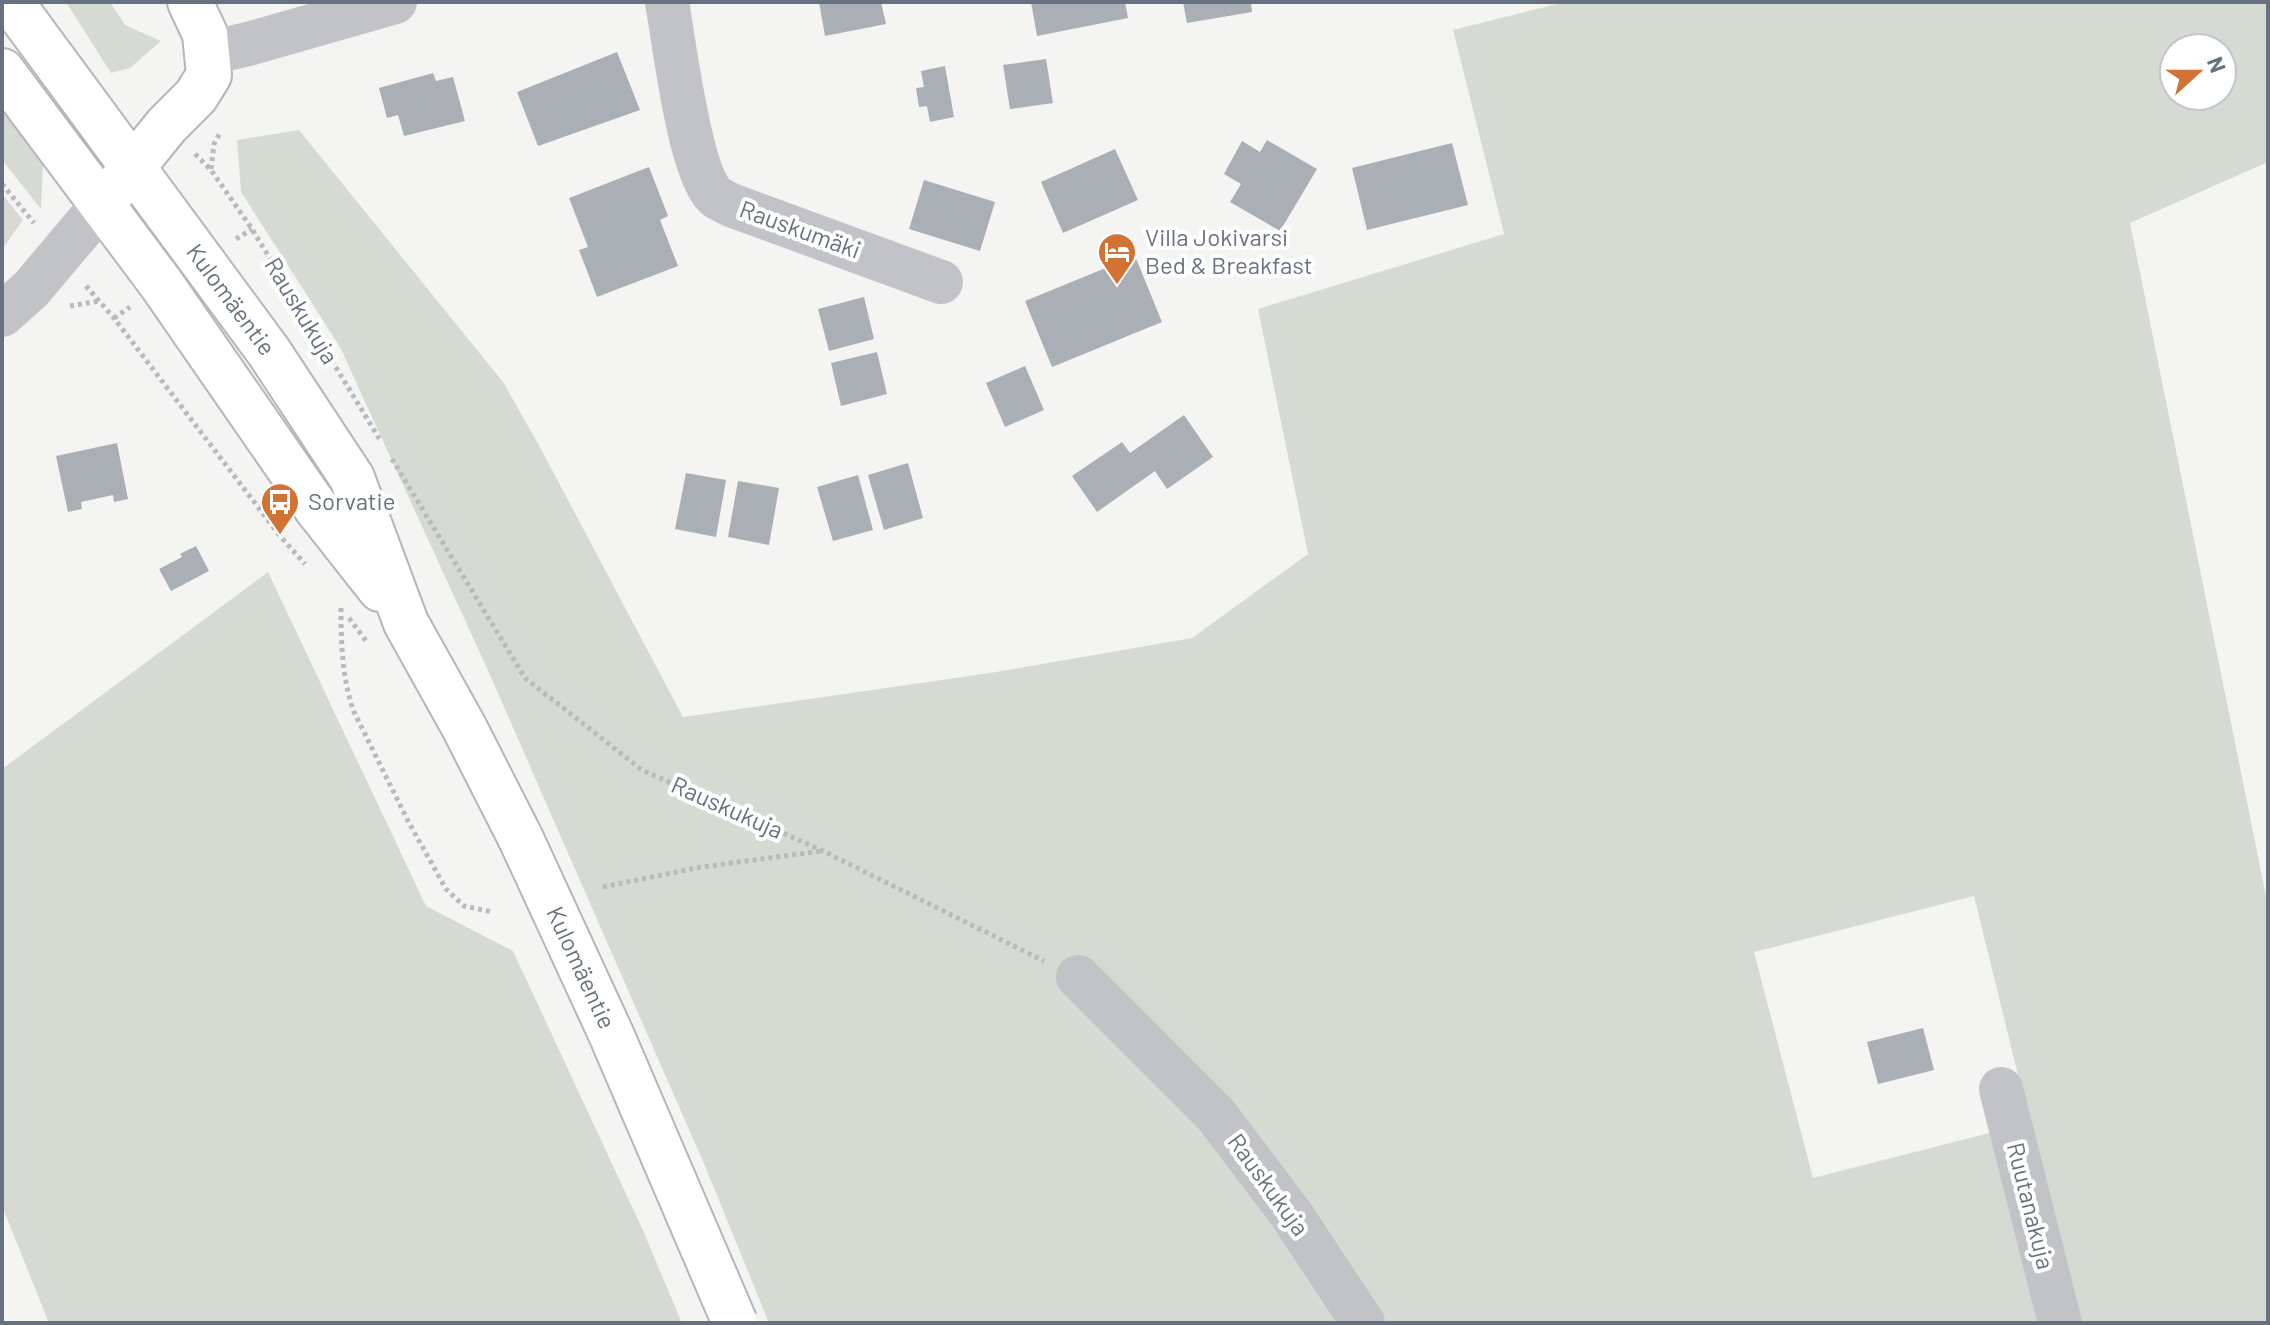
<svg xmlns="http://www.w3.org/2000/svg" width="2270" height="1325" font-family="Barlow,sans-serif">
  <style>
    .green { fill: #d5dbd3; fill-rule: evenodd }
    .building { fill: #aaaeb5 }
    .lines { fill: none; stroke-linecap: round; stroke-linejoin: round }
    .secondary-casing { stroke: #b3b6bb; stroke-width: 48 }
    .path { stroke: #b8babd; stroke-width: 5; stroke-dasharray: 4 4; stroke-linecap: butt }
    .street { stroke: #c1c3c7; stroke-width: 44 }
    .secondary { stroke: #fff; stroke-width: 44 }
    .secondary-bridge-casing { stroke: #b3b6bb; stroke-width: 48; stroke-linecap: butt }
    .secondary-bridge { stroke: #fff; stroke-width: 44 }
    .labels { text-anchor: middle; stroke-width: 8; stroke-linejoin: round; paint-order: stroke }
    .street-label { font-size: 24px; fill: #677180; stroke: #fff }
    .poi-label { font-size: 24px; fill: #677180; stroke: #fff; text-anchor: start }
  </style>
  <rect width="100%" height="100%" fill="#f4f5f2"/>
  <!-- green -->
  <g class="green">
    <polygon points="66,2 110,2 125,25 161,41 130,68 111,73"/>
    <path d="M 1565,2 L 2268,2 L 2268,162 L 2130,223 L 2268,906 L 2268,1323 L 2079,1323 L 1974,896 L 1754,952 L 1813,1178 L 1993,1132 L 2044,1323 L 769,1323 L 705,1166 L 490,675 L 340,347 L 241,192 L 237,140 L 299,130 L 503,382 L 541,449 L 683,717 L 990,673 L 1192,638 L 1308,554 L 1258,309 L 1504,234 L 1453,30 ZM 2174,48 L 2222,48 L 2222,96 L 2174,96 Z"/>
    <polygon points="2,107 43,162 41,209 2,160"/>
    <polygon points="2,194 23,220 2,249"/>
    <polygon points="268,572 426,906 513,951 641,1226 682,1323 49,1323 4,1211 2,1211 2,769"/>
  </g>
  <!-- building -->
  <g class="building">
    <polygon points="819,2 881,2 886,24 825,36"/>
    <polygon points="1031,2 1125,2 1128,18 1037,36"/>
    <polygon points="1183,2 1251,2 1252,12 1187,23"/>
    <polygon points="617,52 640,110 538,146 517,92"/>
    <polygon points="1046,59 1053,103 1010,109 1003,65"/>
    <polygon points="945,66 954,117 930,122 927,106 919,107 916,88 924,87 921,71"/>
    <polygon points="433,73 436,81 453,77 465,121 404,136 398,115 387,118 379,88"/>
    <polygon points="1267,140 1317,169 1280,231 1230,202 1241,184 1224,174 1242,141 1260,152"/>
    <polygon points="1452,143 1468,205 1367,230 1352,168"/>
    <polygon points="1115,149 1138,200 1063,233 1041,182"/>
    <polygon points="649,167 668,216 660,220 678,266 597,297 579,250 588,247 569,198"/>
    <polygon points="924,180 995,202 980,251 909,229"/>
    <polygon points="1135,256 1162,322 1052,367 1025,301"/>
    <polygon points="864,297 874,339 829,351 818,309"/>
    <polygon points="877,352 887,394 841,406 831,363"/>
    <polygon points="1025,366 1044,410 1005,427 986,383"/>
    <polygon points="1184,415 1213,457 1167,489 1155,471 1097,512 1072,476 1122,442 1130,453"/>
    <polygon points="117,443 128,499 114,502 113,495 81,502 82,509 68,512 56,456"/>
    <polygon points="908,463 923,518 884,530 868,475"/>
    <polygon points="686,473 726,480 716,537 675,529"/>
    <polygon points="858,475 873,530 833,541 817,487"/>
    <polygon points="738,481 779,488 769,545 728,537"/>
    <polygon points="196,546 209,571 171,591 159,569 182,557 180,554"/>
    <polygon points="1923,1028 1934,1070 1878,1084 1867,1042"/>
  </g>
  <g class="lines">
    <!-- secondary casing -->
    <g class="secondary-casing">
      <g id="secondary">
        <path id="s1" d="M 11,2 L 269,352 L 352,478 L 406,623 L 464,727 L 521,839"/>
        <polyline points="2,71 162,285 317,509 380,589"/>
        <polyline points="115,189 167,125 196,96 209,75 205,34 190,2"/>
      </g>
    </g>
    <!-- path -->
    <g class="path">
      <polyline points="195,154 211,170 252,229 380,440"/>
      <polyline points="211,169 214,144 220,133"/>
      <polyline points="2,184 34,223"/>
      <polyline points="236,239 252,229"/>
      <polyline points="86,286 114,318 280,536 305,564"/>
      <polyline points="70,306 99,301"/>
      <polyline points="114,318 130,307"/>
      <polyline points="392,459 525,678 642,770 823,851 1044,961"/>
      <path d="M 341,608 C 341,644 342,678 354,712 L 408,821 L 446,889 L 464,906 L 493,912"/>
      <polyline points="349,618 367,642"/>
      <polyline points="603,887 701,867 822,851"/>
    </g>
    <!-- street -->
    <g class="street">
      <path d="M 667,2 C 674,41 689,171 715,196 C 719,200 726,202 731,205 L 941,282"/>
      <polyline points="209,53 248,44 395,2"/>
      <polyline points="2,315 31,289 102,205"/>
      <polyline points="1078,977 1216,1115 1291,1214 1363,1323"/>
      <polyline points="2001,1089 2060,1323"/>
    </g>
    <!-- secondary -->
    <use href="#secondary" class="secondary"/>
    <!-- secondary-bridge casing -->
    <g class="secondary-bridge-casing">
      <g id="secondary-bridge">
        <path id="s2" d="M 521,839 L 611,1034 L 735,1323"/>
      </g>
    </g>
    <!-- secondary-bridge -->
    <use href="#secondary-bridge" class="secondary-bridge"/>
  </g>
  <!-- icons -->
  <defs>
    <g id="hotel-pin" transform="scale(2)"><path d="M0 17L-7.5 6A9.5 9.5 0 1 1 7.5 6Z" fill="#d27335" stroke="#fff"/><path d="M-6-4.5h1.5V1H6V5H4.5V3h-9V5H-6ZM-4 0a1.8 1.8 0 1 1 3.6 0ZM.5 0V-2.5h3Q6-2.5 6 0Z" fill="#fff"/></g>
    <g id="bus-pin" transform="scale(2)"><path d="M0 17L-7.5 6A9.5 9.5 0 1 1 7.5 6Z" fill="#d27335" stroke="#fff"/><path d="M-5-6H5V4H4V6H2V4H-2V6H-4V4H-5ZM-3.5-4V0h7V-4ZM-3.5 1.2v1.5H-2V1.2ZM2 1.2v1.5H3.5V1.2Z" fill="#fff"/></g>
  </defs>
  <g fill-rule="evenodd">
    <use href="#hotel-pin" x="1117" y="252"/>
    <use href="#bus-pin" x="280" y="502"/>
  </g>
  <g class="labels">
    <!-- street labels -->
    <g class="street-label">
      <text transform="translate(800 230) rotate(20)" y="8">Rauskumäki</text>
      <text dy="8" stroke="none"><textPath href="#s1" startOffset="370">Kulomäentie</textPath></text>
      <text transform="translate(301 311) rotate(59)" y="8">Rauskukuja</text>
      <text transform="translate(727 808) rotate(24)" y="8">Rauskukuja</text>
      <text dy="8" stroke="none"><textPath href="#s2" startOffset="142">Kulomäentie</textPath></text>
      <text transform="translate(1268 1185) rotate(54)" y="8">Rauskukuja</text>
      <text transform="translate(2030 1206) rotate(76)" y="8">Ruutanakuja</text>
    </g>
    <!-- poi labels -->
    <g class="poi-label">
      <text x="1145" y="246">Villa Jokivarsi<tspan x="1145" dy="28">Bed &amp; Breakfast</tspan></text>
      <text x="308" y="510">Sorvatie</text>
    </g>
  </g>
  <!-- border -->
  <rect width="2270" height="1325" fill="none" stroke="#677180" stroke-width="8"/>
  <!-- north arrow -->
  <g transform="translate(2198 72) rotate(69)"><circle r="38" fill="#ffffff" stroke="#c2c6cc" stroke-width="2"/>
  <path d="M0-6L14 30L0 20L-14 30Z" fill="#d27335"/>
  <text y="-12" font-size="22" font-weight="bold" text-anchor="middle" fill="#677180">N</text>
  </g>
</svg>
